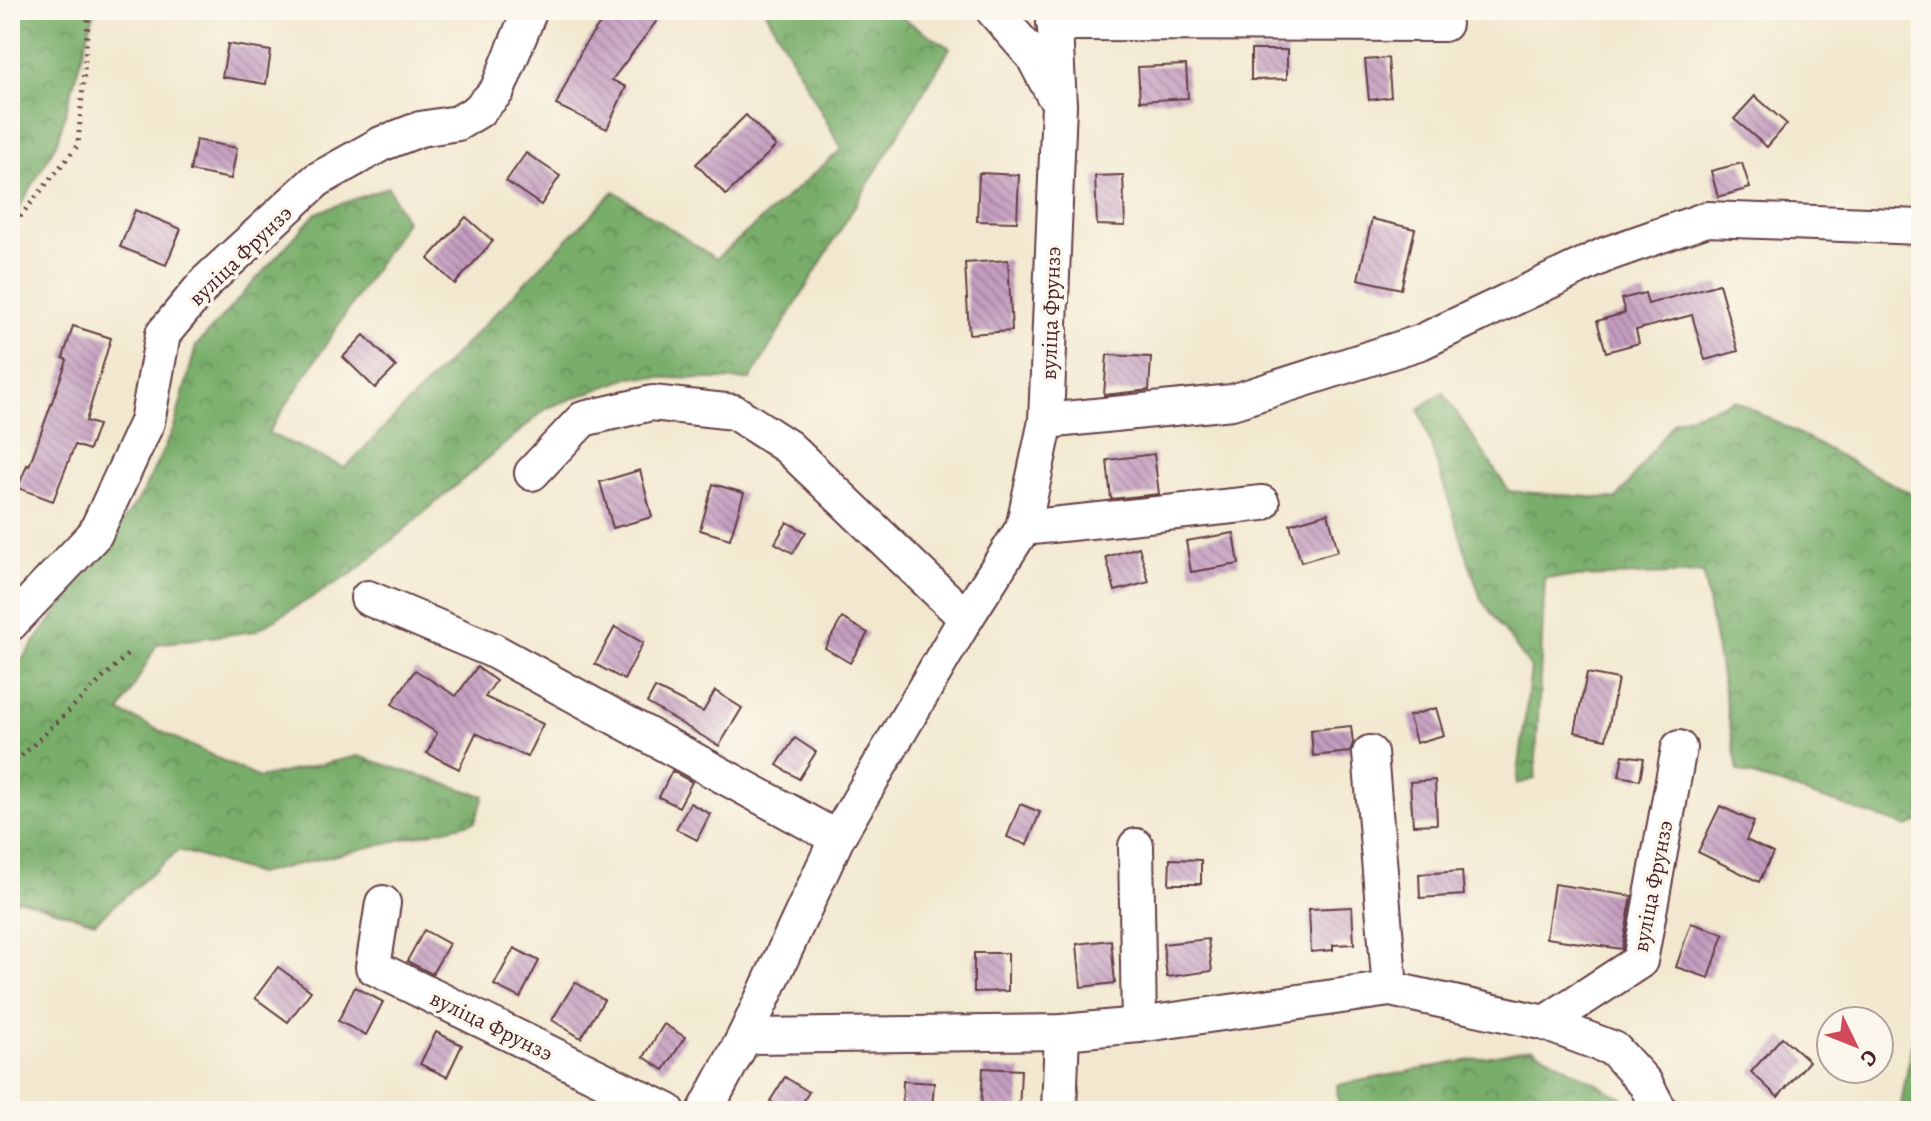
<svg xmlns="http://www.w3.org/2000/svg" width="1931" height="1121" font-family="Alegreya,serif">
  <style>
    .forest { fill: url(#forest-crowns); stroke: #62664b; stroke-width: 2 }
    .building { fill: url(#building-back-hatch) }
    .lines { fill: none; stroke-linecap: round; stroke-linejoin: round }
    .minor-casing { stroke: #633d44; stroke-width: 38 }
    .path { stroke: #633d44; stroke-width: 5; stroke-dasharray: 2 6; stroke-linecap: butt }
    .minor { stroke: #fff; stroke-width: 34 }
    .labels { text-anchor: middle; stroke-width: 7; stroke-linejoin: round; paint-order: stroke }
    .street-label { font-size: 22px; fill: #4a1f2b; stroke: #fbf7ec }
  </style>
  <defs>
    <pattern id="forest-crowns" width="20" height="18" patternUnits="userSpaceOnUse" patternTransform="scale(2)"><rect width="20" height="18" fill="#79ae6b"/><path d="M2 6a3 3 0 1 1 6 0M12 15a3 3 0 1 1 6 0" fill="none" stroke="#658d58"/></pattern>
    <pattern id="building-back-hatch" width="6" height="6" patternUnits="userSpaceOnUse" patternTransform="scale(2)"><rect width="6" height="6" fill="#c39cbf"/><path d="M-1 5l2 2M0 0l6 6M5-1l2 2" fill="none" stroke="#a07f9b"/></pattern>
  </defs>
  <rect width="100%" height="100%" fill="#fbf7ec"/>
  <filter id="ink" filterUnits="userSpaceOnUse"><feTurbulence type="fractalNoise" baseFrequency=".0125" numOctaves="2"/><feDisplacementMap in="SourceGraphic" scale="16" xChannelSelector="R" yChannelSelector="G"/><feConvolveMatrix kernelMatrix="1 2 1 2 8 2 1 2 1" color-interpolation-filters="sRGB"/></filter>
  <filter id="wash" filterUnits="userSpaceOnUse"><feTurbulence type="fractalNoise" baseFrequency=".006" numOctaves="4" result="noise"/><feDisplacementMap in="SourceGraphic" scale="32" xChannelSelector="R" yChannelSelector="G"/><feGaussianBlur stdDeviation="1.8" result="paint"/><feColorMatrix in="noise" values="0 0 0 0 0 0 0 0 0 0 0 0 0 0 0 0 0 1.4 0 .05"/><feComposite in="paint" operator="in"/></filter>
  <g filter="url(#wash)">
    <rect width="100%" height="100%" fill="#f2e8cf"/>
    <!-- forest -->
    <g class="forest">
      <polygon points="10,10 95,10 57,142 10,224"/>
      <polygon points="765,10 890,10 950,48 750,380 631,377 547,408 353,573 255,631 157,644 120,712 259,778 358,756 484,796 475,822 257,874 179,850 95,922 18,899 10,908 10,676 141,496 174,428 196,346 316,213 388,187 406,221 268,433 345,468 614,191 716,259 842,149"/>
      <polygon points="1443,392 1509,491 1617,499 1674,421 1735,400 1921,499 1921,820 1908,827 1738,771 1703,573 1545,578 1535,779 1517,784 1531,668 1481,599 1419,409"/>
      <polygon points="1921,1014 1921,1111 1900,1111 1915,1024"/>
      <polygon points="1532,1048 1622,1098 1630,1111 1339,1111 1337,1085"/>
    </g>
    <g id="blocks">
      <!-- building -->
      <g class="building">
        <polygon points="610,10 665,10 612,80 626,87 607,129 556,105 583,47"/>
        <polygon points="228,44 271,51 266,84 222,77"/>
        <polygon points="1251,50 1287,50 1287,79 1251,80"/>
        <polygon points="1388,58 1391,97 1369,100 1365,60"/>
        <polygon points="1186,65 1188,98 1140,101 1138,67"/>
        <polygon points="1755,96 1787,124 1767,147 1734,119"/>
        <polygon points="746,115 776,146 726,195 696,164"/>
        <polygon points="196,140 237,148 231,179 190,171"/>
        <polygon points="526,153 560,176 541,205 506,181"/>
        <polygon points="1742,163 1750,188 1718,197 1711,171"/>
        <polygon points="979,173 1019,175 1017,222 977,221"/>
        <polygon points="1123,175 1125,226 1097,225 1095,176"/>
        <polygon points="135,210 181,229 166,265 120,247"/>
        <polygon points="466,217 493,241 455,284 428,259"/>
        <polygon points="1372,219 1415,229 1401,289 1358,279"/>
        <polygon points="1008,260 1012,331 969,334 965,263"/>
        <polygon points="1719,284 1738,351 1705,360 1692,315 1636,330 1639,343 1606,352 1597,321 1625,313 1621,299 1645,293 1648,304"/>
        <polygon points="73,326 111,338 86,421 98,425 89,450 75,445 53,501 18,488 27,465 29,466 67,360 63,358"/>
        <polygon points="364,335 396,367 375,388 343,357"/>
        <polygon points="1107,355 1151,357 1149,390 1104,395"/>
        <polygon points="1154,454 1159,494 1111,499 1107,460"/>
        <polygon points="640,470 652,517 613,528 600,482"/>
        <polygon points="713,484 744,493 730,539 700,530"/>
        <polygon points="1328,513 1338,551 1301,562 1290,524"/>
        <polygon points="787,522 806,532 793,553 775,543"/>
        <polygon points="1234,533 1239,564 1191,572 1186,541"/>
        <polygon points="1139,547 1149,582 1115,591 1106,557"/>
        <polygon points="842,618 868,633 850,663 825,648"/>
        <polygon points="615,627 643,643 624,680 595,664"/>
        <polygon points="477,667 496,681 485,697 543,724 527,757 476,733 459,769 427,753 437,733 392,704 415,670 456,696"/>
        <polygon points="1587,673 1618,679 1606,739 1575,732"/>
        <polygon points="655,688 703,712 715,691 742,708 719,746 647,703"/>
        <polygon points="1436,708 1444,735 1416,743 1409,716"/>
        <polygon points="1351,726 1353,743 1350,752 1313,756 1311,730"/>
        <polygon points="795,738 816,752 799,779 777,765"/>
        <polygon points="1623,755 1644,758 1640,780 1619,776"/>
        <polygon points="672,771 692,782 679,807 659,797"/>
        <polygon points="1435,780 1437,824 1413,825 1410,782"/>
        <polygon points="690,803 710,814 697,840 676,829"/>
        <polygon points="1020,804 1040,812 1027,845 1007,837"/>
        <polygon points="1720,806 1754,822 1746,840 1773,853 1759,882 1698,852"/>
        <polygon points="1170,859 1201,860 1201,884 1169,884"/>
        <polygon points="1462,871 1464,895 1420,898 1419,874"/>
        <polygon points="1554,884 1632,896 1622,949 1546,938"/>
        <polygon points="1352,907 1354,944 1333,945 1333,950 1311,952 1309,909"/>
        <polygon points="1691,923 1724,934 1709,978 1676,967"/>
        <polygon points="424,930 449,944 432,974 407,961"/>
        <polygon points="1208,939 1212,971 1167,977 1163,944"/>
        <polygon points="1111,940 1115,983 1081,987 1077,944"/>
        <polygon points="514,948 539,961 520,998 494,985"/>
        <polygon points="974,953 1008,953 1008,991 974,992"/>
        <polygon points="278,967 311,991 288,1022 255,998"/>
        <polygon points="575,982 604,1000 581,1038 552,1020"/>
        <polygon points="355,987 383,1002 366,1035 338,1021"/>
        <polygon points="664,1024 685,1037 664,1070 644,1057"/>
        <polygon points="436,1032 462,1045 447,1077 420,1064"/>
        <polygon points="1782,1037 1809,1061 1778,1097 1751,1072"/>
        <polygon points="983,1068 1021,1070 1019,1111 981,1109"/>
        <polygon points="785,1077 809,1092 797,1111 785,1111 770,1101"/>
        <polygon points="903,1081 934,1083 932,1111 902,1110"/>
      </g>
    </g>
  </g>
  <g filter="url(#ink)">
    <use href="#blocks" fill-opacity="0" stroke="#633d44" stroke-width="2"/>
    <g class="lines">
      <!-- minor casing -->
      <g class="minor-casing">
        <g id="minor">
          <polyline points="993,10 1033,56 1053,94"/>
          <polyline points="1054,23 1444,24"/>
          <polyline points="1046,421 1232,402 1421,342 1607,254 1707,219 1921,227"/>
          <polyline points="532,473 583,419 652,403 734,412 788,447 966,618"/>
          <polyline points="1023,528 1262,503"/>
          <polyline points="368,598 492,650 837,838"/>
          <polyline points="10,624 95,534 147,422 163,334 207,281 317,180 381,144 420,129 458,123 478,111 497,91 530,10"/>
          <polyline points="1370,753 1390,989"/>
          <polyline points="1136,846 1139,1025"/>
          <polyline points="383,903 373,967 668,1111"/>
          <polyline points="1545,1023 1640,961 1679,748"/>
          <polyline points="745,1036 1062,1032 1139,1025 1390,989 1545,1023 1614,1049 1645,1083 1660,1111"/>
          <polyline points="705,1111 745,1036 837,838 966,618 1023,528 1046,421 1059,105 1054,10"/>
          <polyline points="1059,1111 1062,1032"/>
        </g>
      </g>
      <!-- path -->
      <g class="path">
        <polyline points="10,229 78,145 89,10"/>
        <polyline points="10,767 128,654"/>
      </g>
      <!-- minor -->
      <use href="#minor" class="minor"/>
    </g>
  </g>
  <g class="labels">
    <!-- street labels -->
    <g class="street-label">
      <text transform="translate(240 255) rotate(-44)" y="8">вуліца Фрунзэ</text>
      <text transform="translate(1050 313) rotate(-88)" y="8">вуліца Фрунзэ</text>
      <text transform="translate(1652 886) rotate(-79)" y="8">вуліца Фрунзэ</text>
      <text transform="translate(492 1025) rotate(26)" y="8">вуліца Фрунзэ</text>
    </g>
  </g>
  <!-- margin -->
  <rect width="1931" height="1121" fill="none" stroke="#fbf7ec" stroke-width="40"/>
  <!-- north arrow -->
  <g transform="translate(1855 1045) rotate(133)"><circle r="38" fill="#fbf7ec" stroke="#b4a19f" stroke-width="2"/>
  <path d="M0-6L14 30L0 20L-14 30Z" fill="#d1495b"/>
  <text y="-12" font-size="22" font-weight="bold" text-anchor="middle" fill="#4a1f2b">С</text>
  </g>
</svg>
